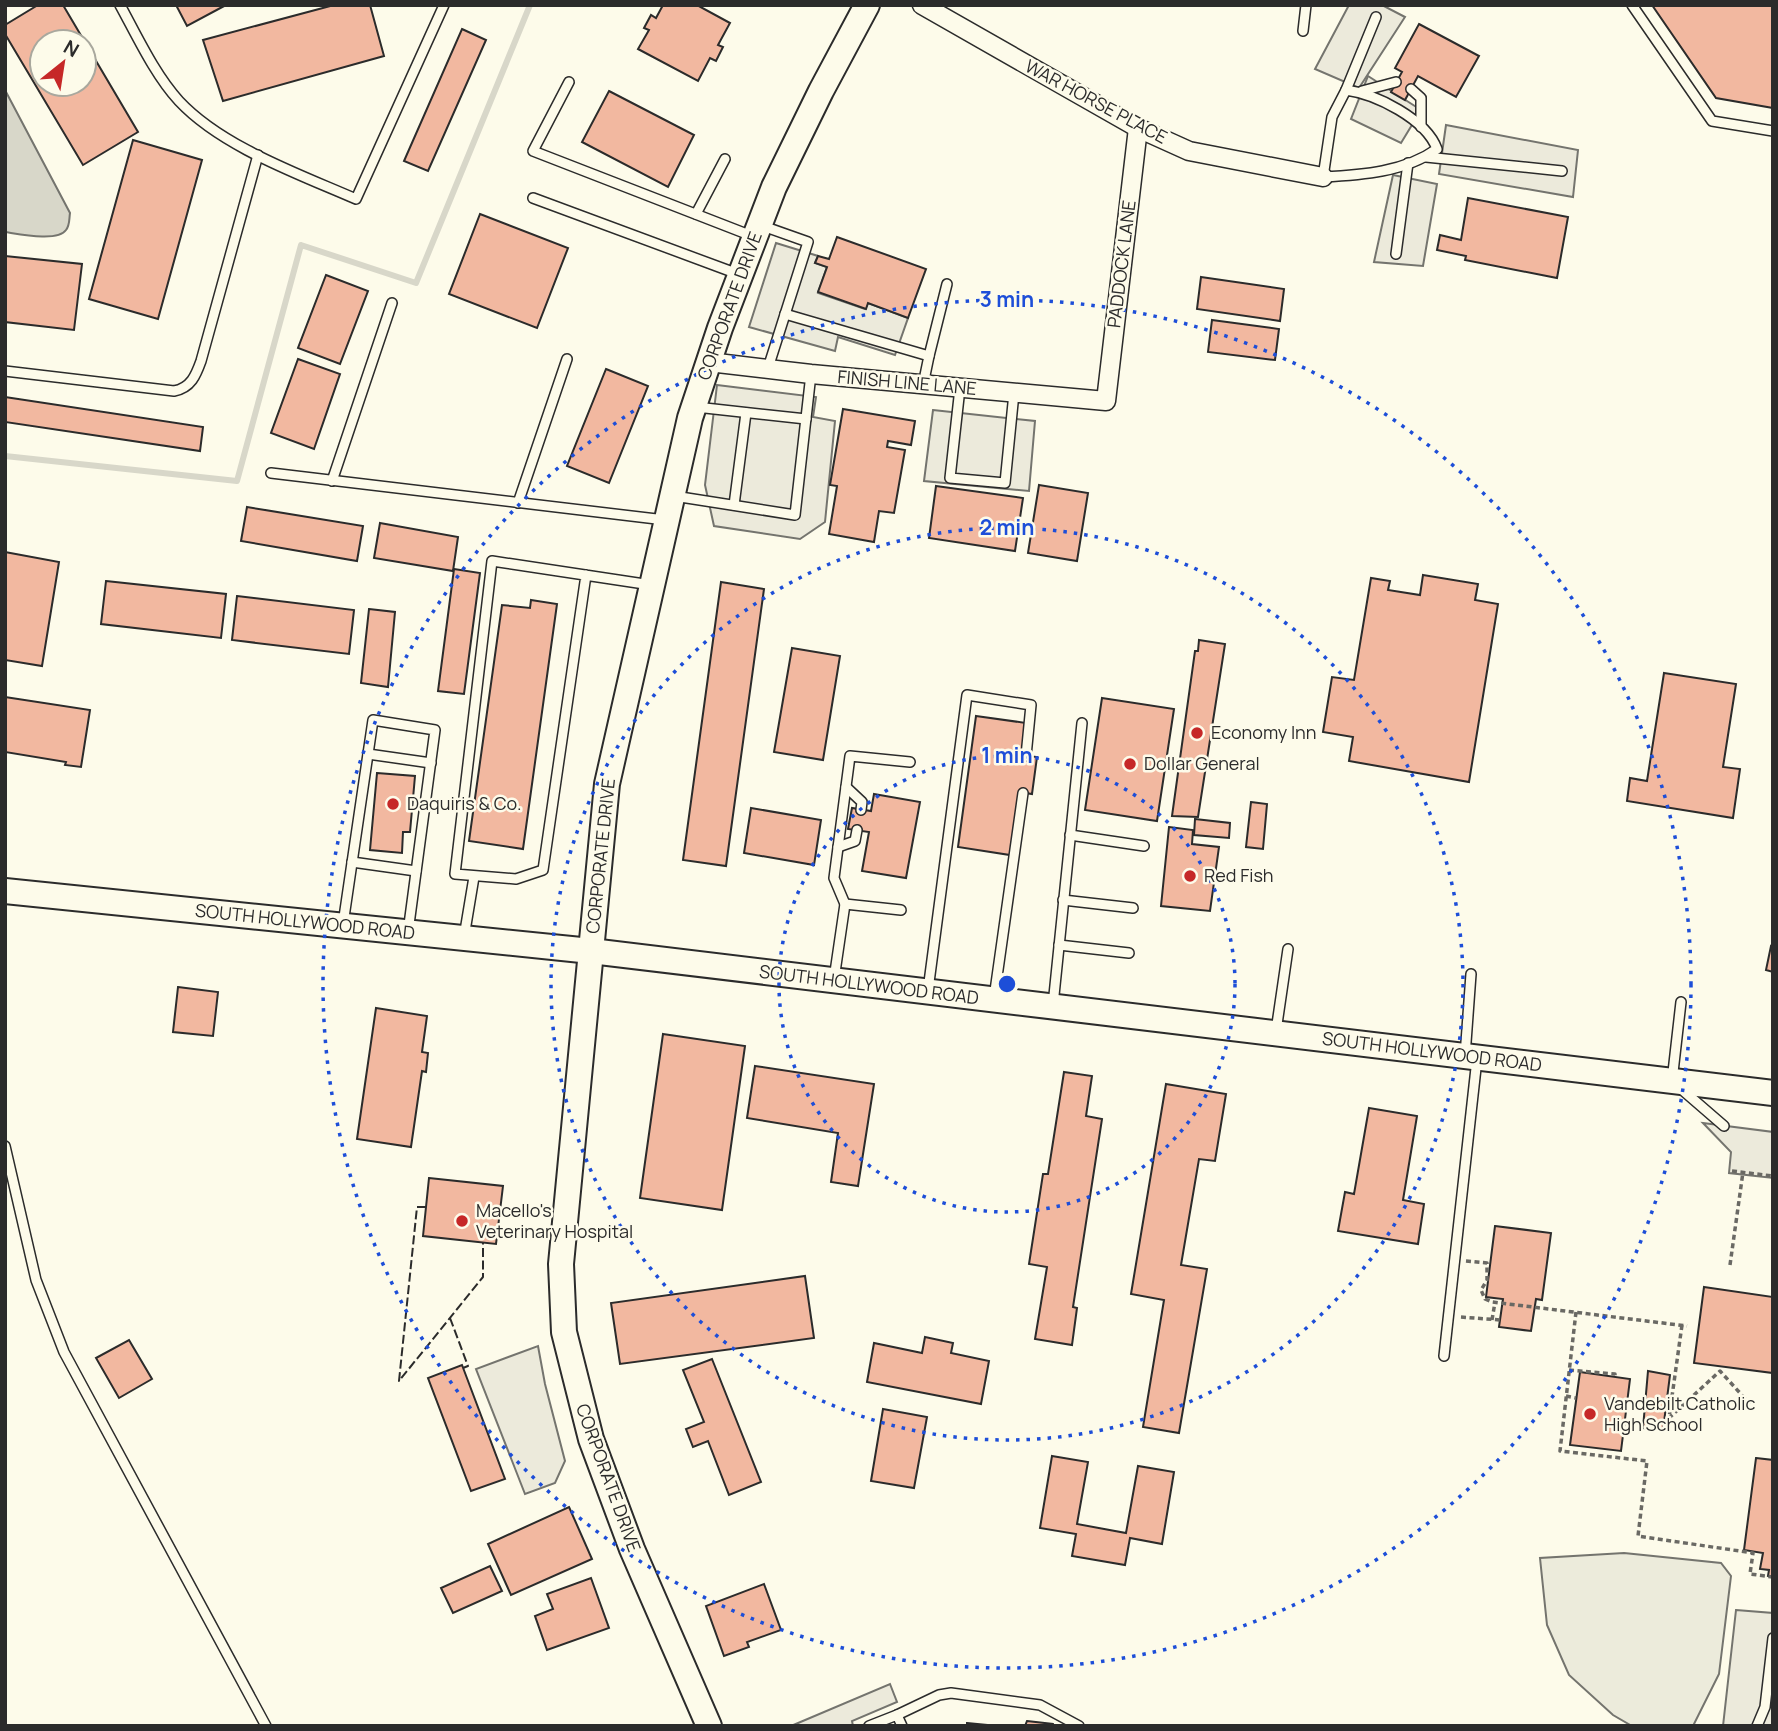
<svg xmlns="http://www.w3.org/2000/svg" width="1778" height="1731" font-family="Manrope,sans-serif">
  <style>
    .green { fill: #ecebdb; stroke: #74746e; stroke-width: 2 }
    .parking { fill: #eceadb; stroke: #74746e; stroke-width: 2 }
    .water { fill: #d8d7c9; stroke: #74746e; stroke-width: 2 }
    .lines { fill: none; stroke-linecap: round; stroke-linejoin: round }
    .stream { stroke: #d8d7c9; stroke-width: 6 }
    .building { fill: #f2b8a0; stroke: #2b2b2b; stroke-width: 2; fill-rule: evenodd }
    .lane-casing { stroke: #2b2b2b; stroke-width: 12 }
    .street-casing { stroke: #2b2b2b; stroke-width: 21 }
    .secondary-casing { stroke: #2b2b2b; stroke-width: 28 }
    .path { stroke: #6a6964; stroke-width: 3.5; stroke-dasharray: 5 3.5; stroke-linecap: butt }
    .lane { stroke: #fdfbea; stroke-width: 9 }
    .street { stroke: #fdfbea; stroke-width: 18 }
    .secondary { stroke: #fdfbea; stroke-width: 24 }
    .fence { stroke: #2b2b2b; stroke-width: 2; stroke-dasharray: 9 3.5; stroke-linecap: butt }
    .ring { fill: none; stroke: #1d4ed8; stroke-width: 3.5; stroke-dasharray: 3.5 7 }
    .poi-dot { fill: #c62828; stroke: #fdfbea; stroke-width: 2.5 }
    .labels { text-anchor: middle; stroke-width: 5; stroke-linejoin: round; paint-order: stroke }
    .street-label { font-size: 18px; fill: #2b2b2b; stroke: #fdfbea }
    .poi-label { font-size: 18px; fill: #2b2b2b; stroke: #fdfbea; text-anchor: start }
    .centre { fill: #1d4ed8; stroke: #fdfbea; stroke-width: 3.5 }
    .ring-label { font-size: 21px; text-anchor: middle; font-weight: bold; fill: #1d4ed8; stroke: #fdfbea; stroke-width: 5; stroke-linejoin: round; paint-order: stroke }
  </style>
  <rect width="100%" height="100%" fill="#fdfbea"/>
  <!-- green -->
  <polygon class="green" points="1624,1553 1721,1563 1731,1576 1719,1674 1693,1726 1632,1726 1613,1715 1569,1675 1547,1625 1540,1558"/>
  <!-- parking -->
  <g class="parking">
    <polygon points="1349,5 1382,5 1405,17 1359,88 1315,69"/>
    <polygon points="1368,76 1421,110 1401,143 1351,119"/>
    <polygon points="1446,125 1578,150 1573,197 1439,174"/>
    <polygon points="1393,175 1437,184 1423,266 1374,262"/>
    <polygon points="776,243 818,256 815,263 827,267 818,293 865,309 868,303 908,318 895,355 838,337 835,351 749,327"/>
    <polygon points="717,385 816,397 813,417 835,421 825,522 800,539 714,526 705,485"/>
    <polygon points="933,410 1035,421 1029,491 924,481"/>
    <polygon points="1703,1123 1773,1132 1773,1178 1729,1173 1731,1152"/>
    <polygon points="538,1346 545,1384 565,1461 555,1483 525,1494 476,1369"/>
    <polygon points="1736,1610 1773,1613 1773,1726 1723,1726"/>
    <polygon points="890,1684 897,1702 852,1721 853,1726 791,1726"/>
  </g>
  <!-- water -->
  <path class="water" d="M 5,90 L 70,213 C 69,219 70,225 66,230 C 58,242 19,234 5,232 Z"/>
  <g class="lines">
    <!-- stream -->
    <polyline class="stream" points="5,456 237,481 301,245 416,283 530,5"/>
  </g>
  <!-- building -->
  <g class="building">
    <path d="M 38,5 L 63,5 L 138,132 L 83,165 L 5,34 L 5,25 ZM 42,42 L 84,42 L 84,84 L 42,84 Z"/>
    <polygon points="176,5 226,5 187,26"/>
    <polygon points="334,5 370,5 384,56 223,101 203,40"/>
    <polygon points="663,5 697,5 730,23 718,45 723,47 716,61 710,58 698,81 638,49 649,30 644,28 651,15 656,18"/>
    <polygon points="1652,5 1773,5 1773,108 1716,98"/>
    <polygon points="1419,24 1479,56 1456,97 1418,76 1405,100 1391,92 1402,72 1395,68"/>
    <polygon points="462,29 486,40 428,171 404,161"/>
    <polygon points="609,91 694,135 668,187 582,142"/>
    <polygon points="133,140 202,160 158,319 89,299"/>
    <polygon points="1468,198 1568,217 1557,278 1465,260 1466,256 1437,250 1440,235 1461,240"/>
    <polygon points="480,214 568,248 537,328 449,294"/>
    <polygon points="837,237 926,269 908,318 868,303 866,309 818,292 827,267 815,263 818,256 829,259"/>
    <polygon points="5,256 82,264 74,330 5,322"/>
    <polygon points="326,275 368,291 340,364 298,348"/>
    <polygon points="1201,277 1284,289 1280,321 1197,309"/>
    <polygon points="1212,320 1279,329 1275,360 1208,352"/>
    <polygon points="298,359 340,374 314,449 271,433"/>
    <polygon points="606,369 648,386 609,483 567,466"/>
    <polygon points="5,397 203,427 200,451 5,422"/>
    <polygon points="843,409 915,421 911,445 888,441 887,447 905,450 894,513 879,511 874,542 829,534 837,486 830,485"/>
    <polygon points="1039,485 1088,493 1077,561 1028,553"/>
    <polygon points="936,486 1023,498 1015,551 929,538"/>
    <polygon points="247,507 363,526 357,561 241,541"/>
    <polygon points="380,523 458,537 453,571 374,558"/>
    <polygon points="5,552 59,562 42,666 5,660"/>
    <polygon points="454,569 480,573 464,694 438,691"/>
    <polygon points="1423,575 1478,584 1475,600 1498,604 1469,782 1349,761 1353,737 1323,732 1332,677 1354,680 1371,578 1390,581 1388,590 1420,595"/>
    <polygon points="106,581 226,594 221,638 101,624"/>
    <polygon points="721,582 764,589 726,866 683,860"/>
    <polygon points="237,596 354,610 349,654 232,640"/>
    <polygon points="531,600 557,604 523,849 469,841 502,605 530,608"/>
    <polygon points="369,609 395,612 388,687 361,683"/>
    <polygon points="1199,640 1225,644 1198,817 1172,816 1195,651 1198,651"/>
    <polygon points="792,648 840,656 823,760 774,752"/>
    <polygon points="1664,673 1736,684 1723,767 1740,769 1733,818 1627,801 1630,778 1647,781"/>
    <polygon points="5,697 90,710 81,767 65,765 66,762 5,752"/>
    <polygon points="1102,698 1174,709 1157,821 1085,810"/>
    <polygon points="976,716 1026,723 1022,755 1037,757 1032,794 1019,792 1010,855 958,847"/>
    <polygon points="377,773 415,776 410,832 403,832 402,853 370,850"/>
    <polygon points="874,794 920,802 906,878 862,871 869,832 848,829 852,808 871,811"/>
    <polygon points="1251,802 1267,804 1263,849 1246,847"/>
    <polygon points="751,808 821,820 814,865 744,853"/>
    <polygon points="1195,819 1230,823 1229,838 1194,835"/>
    <polygon points="1169,827 1193,830 1192,844 1219,847 1210,911 1161,906"/>
    <polygon points="1771,946 1773,947 1773,972 1766,970"/>
    <polygon points="178,987 218,992 213,1036 173,1032"/>
    <polygon points="376,1008 427,1016 422,1052 428,1053 426,1072 422,1071 411,1147 357,1139"/>
    <polygon points="663,1034 745,1046 722,1210 640,1198"/>
    <polygon points="755,1066 874,1084 858,1186 831,1182 838,1133 747,1118"/>
    <polygon points="1064,1072 1092,1076 1086,1116 1102,1119 1073,1307 1077,1308 1072,1345 1035,1339 1047,1267 1029,1264 1043,1174 1048,1174"/>
    <polygon points="1166,1084 1226,1094 1215,1161 1199,1159 1181,1265 1207,1269 1179,1433 1143,1427 1164,1300 1131,1294"/>
    <polygon points="1369,1108 1417,1116 1403,1200 1424,1204 1418,1244 1338,1231 1345,1192 1354,1194"/>
    <polygon points="429,1178 503,1186 496,1244 423,1236"/>
    <polygon points="1495,1226 1551,1233 1542,1300 1536,1299 1531,1331 1499,1327 1503,1299 1486,1297"/>
    <polygon points="805,1276 814,1338 620,1364 611,1303"/>
    <polygon points="1704,1287 1773,1297 1773,1373 1694,1363"/>
    <polygon points="925,1337 953,1343 951,1353 989,1361 981,1404 867,1382 874,1343 922,1353"/>
    <polygon points="129,1340 152,1379 119,1398 96,1358"/>
    <polygon points="712,1359 761,1482 729,1495 708,1441 693,1447 686,1429 704,1422 683,1370"/>
    <polygon points="462,1365 505,1479 471,1491 428,1378"/>
    <polygon points="1648,1371 1670,1375 1663,1430 1643,1428"/>
    <polygon points="1580,1372 1630,1379 1621,1451 1570,1445"/>
    <polygon points="883,1409 927,1417 914,1488 871,1481"/>
    <polygon points="1052,1456 1088,1462 1077,1524 1126,1533 1138,1466 1174,1472 1162,1544 1130,1538 1125,1565 1072,1556 1076,1534 1040,1528"/>
    <polygon points="1756,1458 1773,1460 1773,1577 1768,1576 1769,1570 1760,1569 1763,1553 1744,1550"/>
    <polygon points="569,1507 592,1559 511,1595 488,1544"/>
    <polygon points="490,1566 502,1591 453,1613 441,1588"/>
    <polygon points="591,1578 609,1628 547,1650 535,1616 553,1609 547,1594"/>
    <polygon points="764,1584 781,1630 747,1642 749,1647 724,1656 706,1606"/>
    <polygon points="1027,1721 1053,1724 1054,1726 1025,1726"/>
    <polygon points="967,1723 998,1726 967,1726"/>
  </g>
  <g class="lines">
    <!-- lane casing -->
    <g class="lane-casing">
      <g id="lane">
        <path d="M 120,5 C 137,36 155,75 179,101 C 222,147 299,174 356,199 L 444,5"/>
        <polyline points="1632,5 1712,121 1773,131"/>
        <polyline points="1303,31 1306,5"/>
        <polyline points="569,82 533,151 752,236"/>
        <polyline points="1411,89 1421,98 1421,127"/>
        <path d="M 1346,90 C 1376,94 1426,119 1437,149 C 1405,172 1362,175 1323,177 L 1332,117 Z"/>
        <polyline points="1346,90 1376,17"/>
        <polyline points="1362,91 1396,82"/>
        <polyline points="1426,157 1562,171"/>
        <polyline points="533,198 738,274"/>
        <polyline points="696,214 725,159"/>
        <polyline points="760,225 808,242 768,368"/>
        <polyline points="1396,254 1408,163"/>
        <polyline points="785,314 929,356 923,385"/>
        <polyline points="929,356 947,284"/>
        <path d="M 5,371 L 174,391 C 191,388 196,375 201,361 L 258,155"/>
        <polyline points="960,388 950,478 1005,483 1014,393"/>
        <polyline points="696,407 806,419"/>
        <polyline points="271,473 665,520"/>
        <polyline points="332,481 392,303"/>
        <polyline points="674,496 795,515 811,374"/>
        <polyline points="518,503 567,359"/>
        <polyline points="734,505 746,413"/>
        <polyline points="586,575 543,870 516,879 455,874 492,561 651,585"/>
        <polyline points="368,754 431,763"/>
        <polyline points="846,787 862,802 861,810"/>
        <polyline points="1070,835 1144,846"/>
        <polyline points="838,847 855,841 857,830"/>
        <polyline points="352,862 416,871"/>
        <polyline points="1063,900 1133,908"/>
        <polyline points="845,904 834,878 850,756 910,762"/>
        <polyline points="343,924 373,720 435,730 408,932"/>
        <polyline points="464,937 474,877"/>
        <polyline points="1059,945 1129,953"/>
        <polyline points="834,979 845,904 901,910"/>
        <polyline points="928,990 967,695 1031,705 1026,756"/>
        <polyline points="994,998 1023,793"/>
        <polyline points="1681,1002 1672,1081 1724,1126"/>
        <polyline points="1053,1005 1082,723"/>
        <polyline points="1276,1031 1288,949"/>
        <polyline points="1465,1056 1471,974"/>
        <polyline points="5,1146 36,1280 64,1352 266,1726"/>
        <polyline points="1444,1356 1477,1059"/>
        <polyline points="897,1715 939,1695 951,1693 1040,1705 1079,1726"/>
        <polyline points="869,1726 897,1715 902,1726"/>
        <polyline points="1757,1726 1765,1707 1773,1638"/>
      </g>
    </g>
    <!-- street casing -->
    <g class="street-casing">
      <g id="street">
        <polyline points="922,5 1138,128 1189,151 1323,177"/>
        <polyline points="709,362 811,374 1106,401 1138,128"/>
      </g>
    </g>
    <!-- secondary casing -->
    <g class="secondary-casing">
      <g id="secondary">
        <polyline points="5,891 591,951 1773,1093"/>
        <polyline points="709,1726 632,1549 591,1439 564,1332 561,1264 607,784 690,418 720,328 774,187 821,91 867,5"/>
      </g>
    </g>
    <!-- path -->
    <g class="path">
      <polyline points="1732,1171 1773,1176"/>
      <polyline points="1466,1261 1487,1263 1487,1280 1481,1290 1485,1299 1492,1302 1687,1326"/>
      <polyline points="1730,1265 1743,1172"/>
      <polyline points="1576,1312 1560,1451 1647,1461 1638,1536 1753,1553 1750,1574 1773,1577"/>
      <polyline points="1461,1317 1500,1320"/>
      <polyline points="1492,1320 1495,1302"/>
      <polyline points="1682,1325 1669,1418 1720,1371 1750,1404"/>
      <polyline points="1569,1370 1615,1374 1615,1377"/>
      <polyline points="1566,1396 1576,1398"/>
    </g>
    <!-- lane -->
    <use href="#lane" class="lane"/>
    <!-- street -->
    <use href="#street" class="street"/>
    <!-- secondary -->
    <use href="#secondary" class="secondary"/>
    <!-- fence -->
    <g class="fence">
      <polyline points="426,1207 417,1207 399,1381 483,1277 483,1243"/>
      <polyline points="450,1318 468,1366 463,1368"/>
    </g>
  </g>
  <!-- distance rings -->
  <g class="ring">
    <circle cx="1007" cy="984" r="228"/>
    <circle cx="1007" cy="984" r="456"/>
    <circle cx="1007" cy="984" r="684"/>
  </g>
  <!-- markers -->
  <g class="poi-dot">
    <circle cx="1197" cy="733" r="7"/>
    <circle cx="1130" cy="764" r="7"/>
    <circle cx="393" cy="804" r="7"/>
    <circle cx="1190" cy="876" r="7"/>
    <circle cx="462" cy="1221" r="7"/>
    <circle cx="1590" cy="1414" r="7"/>
  </g>
  <g class="labels">
    <!-- street labels -->
    <g class="street-label">
      <text transform="translate(1096 102) rotate(28)" y="6">WAR HORSE PLACE</text>
      <text transform="translate(1122 264) rotate(-83)" y="6">PADDOCK LANE</text>
      <text transform="translate(730 306) rotate(-70)" y="6">CORPORATE DRIVE</text>
      <text transform="translate(907 383) rotate(5)" y="6">FINISH LINE LANE</text>
      <text transform="translate(601 856) rotate(-84)" y="6">CORPORATE DRIVE</text>
      <text transform="translate(305 922) rotate(6)" y="6">SOUTH HOLLYWOOD ROAD</text>
      <text transform="translate(869 985) rotate(7)" y="6">SOUTH HOLLYWOOD ROAD</text>
      <text transform="translate(1432 1052) rotate(7)" y="6">SOUTH HOLLYWOOD ROAD</text>
      <text transform="translate(608 1478) rotate(70)" y="6">CORPORATE DRIVE</text>
    </g>
    <!-- poi labels -->
    <g class="poi-label">
      <text x="1211" y="739">Economy Inn</text>
      <text x="1144" y="770">Dollar General</text>
      <text x="407" y="810">Daquiris &amp; Co.</text>
      <text x="1204" y="882">Red Fish</text>
      <text x="476" y="1217">Macello's<tspan x="476" dy="21">Veterinary Hospital</tspan></text>
      <text x="1604" y="1410">Vandebilt Catholic<tspan x="1604" dy="21">High School</tspan></text>
    </g>
  </g>
  <circle cx="1007" cy="984" r="10" class="centre"/>
  <g class="ring-label">
    <text x="1007" y="307">3 min</text>
    <text x="1007" y="535">2 min</text>
    <text x="1007" y="763">1 min</text>
  </g>
  <!-- border -->
  <rect width="1778" height="1731" fill="none" stroke="#2b2b2b" stroke-width="14"/>
  <!-- north arrow -->
  <g transform="translate(63 63) rotate(30)"><circle r="33" fill="#fdfbea" stroke="#a9a89e" stroke-width="2"/>
  <path d="M0-5L12 26L0 18L-12 26Z" fill="#c62828"/>
  <text y="-10" font-size="19" font-weight="bold" text-anchor="middle" fill="#2b2b2b">N</text>
  </g>
</svg>
